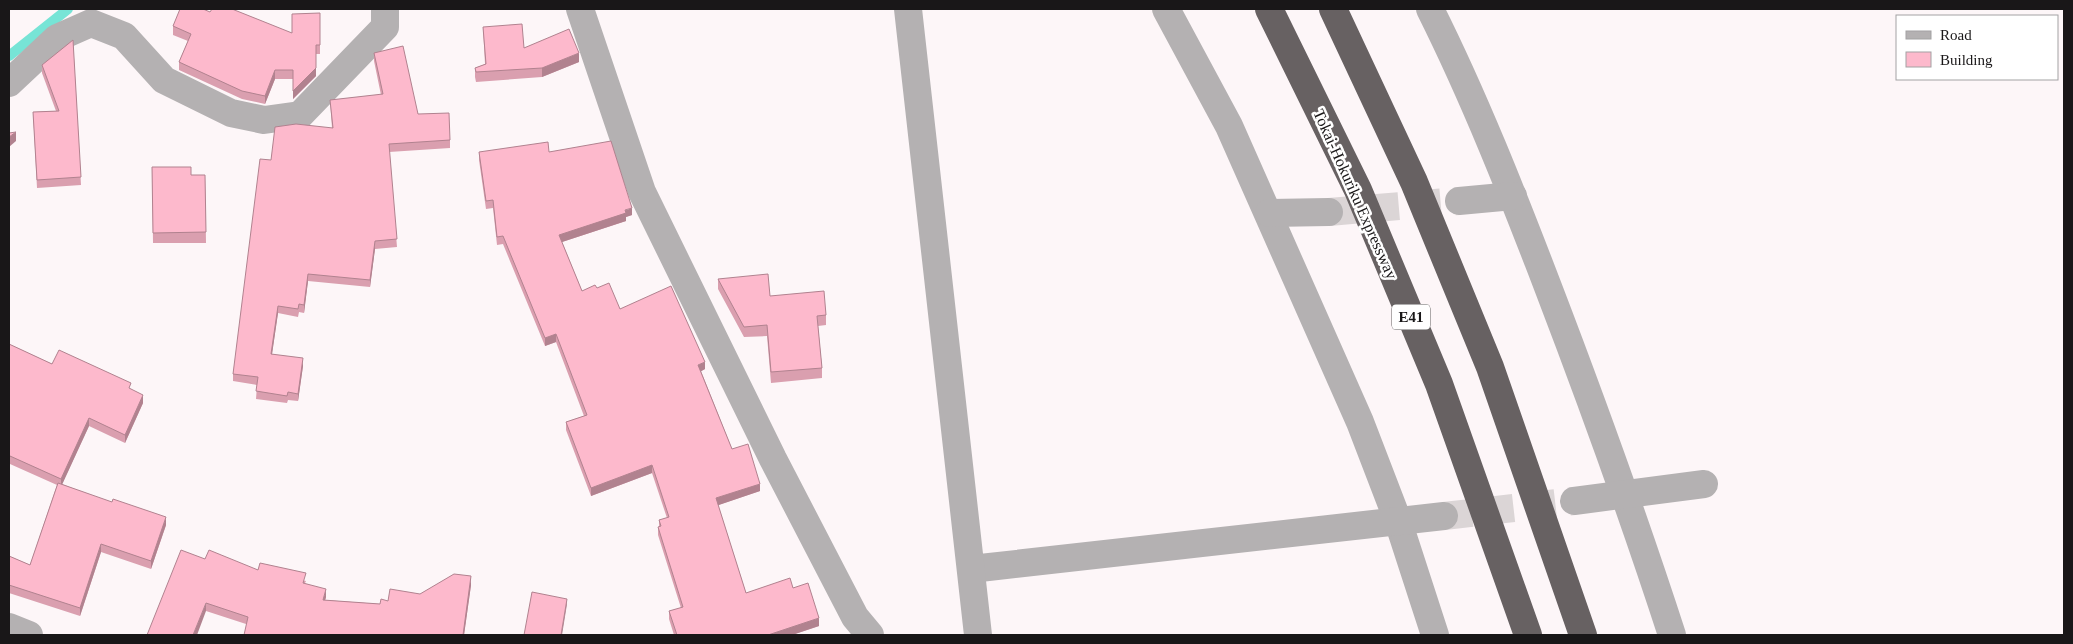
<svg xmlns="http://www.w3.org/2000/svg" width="2073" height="644" font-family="Georgia,serif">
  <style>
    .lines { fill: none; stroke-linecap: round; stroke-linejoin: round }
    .stream { stroke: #77e4d6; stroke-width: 10 }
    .minor-tunnel { stroke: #dbd5d6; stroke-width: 28; stroke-dasharray: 28 14; stroke-linecap: butt }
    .minor { stroke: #b4b1b2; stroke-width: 28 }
    .tertiary { stroke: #b4b1b2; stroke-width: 28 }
    .motorway { stroke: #676162; stroke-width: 28 }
    .wall { fill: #da9faf }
    .shaded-wall { fill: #b1828f }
    .building { fill: #fdb9cc; stroke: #b1828f }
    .labels { text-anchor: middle; stroke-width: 5; stroke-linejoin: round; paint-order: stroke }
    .shield { fill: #fff; stroke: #5e5d5d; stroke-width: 1 }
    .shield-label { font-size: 15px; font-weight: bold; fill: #191718 }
    .street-label { font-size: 16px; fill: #191718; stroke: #fff }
  </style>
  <rect width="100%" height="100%" fill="#fdf6f8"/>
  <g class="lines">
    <!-- stream -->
    <polyline class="stream" points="9,56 68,9"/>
    <!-- minor-tunnel -->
    <g class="minor-tunnel">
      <polyline points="1329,212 1459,201"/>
      <polyline points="1444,516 1574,501"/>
    </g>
    <!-- minor -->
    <g class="minor">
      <polyline points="580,9 642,192 773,459 855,617 870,635"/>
      <polyline points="1166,9 1229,126 1360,422 1398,521 1435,635"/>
      <path d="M 1430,9 C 1475,99 1512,193 1548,287 C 1592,402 1634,518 1672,635"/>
      <polyline points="9,83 57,38 91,23 124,36 164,80 231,113 264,120 300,115 385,27 385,9"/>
      <polyline points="1459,201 1513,196"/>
      <polyline points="1269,213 1329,212"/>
      <polyline points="1574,501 1704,484"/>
      <polyline points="971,569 1444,516"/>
      <polyline points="9,627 29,635"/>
    </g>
    <!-- tertiary -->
    <polyline class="tertiary" points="908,9 978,635"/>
    <!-- motorway -->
    <g class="motorway">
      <polyline points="1269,9 1358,190 1439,384 1528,635"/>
      <polyline points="1333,9 1414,182 1490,367 1583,635"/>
    </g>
  </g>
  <!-- wall -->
  <g class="wall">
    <polygon points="210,12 292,33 320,13 320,54 316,54 316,76 293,99 293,79 275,79 265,104 242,99 179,70 179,62 188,41 173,35 173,26"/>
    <polygon points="483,27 524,48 579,62 542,77 476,82 475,77 475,68 485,64"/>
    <polygon points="73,40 81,185 37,188 33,112 56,111 42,73 42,65"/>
    <polygon points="374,53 418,114 450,140 450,148 389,152 397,247 375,249 370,287 308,281 304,313 299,312 298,317 278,313 272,354 303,366 298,401 288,400 287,403 256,399 257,385 233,381 233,374 271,160 332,128 330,100 381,95 374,61"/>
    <polygon points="479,152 549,152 632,215 626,217 626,221 562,242 582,291 597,288 620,309 705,369 701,371 732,449 760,491 718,505 746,593 793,588 819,626 792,635 674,635 669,619 669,611 681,608 658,535 658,527 659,527 659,520 667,518 652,473 591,496 566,430 566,422 584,416 556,342 545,346 503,244 497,245 493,208 486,209 479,160"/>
    <polygon points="152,167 191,175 205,175 206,243 153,243"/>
    <polygon points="718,279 770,296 826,315 826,325 818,326 822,368 822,378 771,383 767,336 744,337 718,289"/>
    <polygon points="9,344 52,364 131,389 143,403 125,443 89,426 62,484 166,525 151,569 101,552 80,616 9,593 9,556 30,565 57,485 10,464"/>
    <polygon points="205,559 258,570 306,581 305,583 326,597 325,600 380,604 388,601 471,585 464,635 246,624 206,611"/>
  </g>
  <!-- shaded-wall -->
  <g class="shaded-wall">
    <polygon points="579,53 579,62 542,77 542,68"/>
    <polygon points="316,68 316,76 293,99 293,91"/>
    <polygon points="275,70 275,79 265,104 265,96"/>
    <polygon points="16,132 16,141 9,147 9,137"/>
    <polygon points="632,208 632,215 626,217 626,221 559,243 559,235"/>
    <polygon points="375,241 375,249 370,287 370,280"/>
    <polygon points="308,274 308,281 304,313 304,305"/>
    <polygon points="278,306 278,313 271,361 271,354"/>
    <polygon points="556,334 556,342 545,346 545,338"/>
    <polygon points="303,358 303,366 298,401 298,394"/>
    <polygon points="705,362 705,369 698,373 698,365"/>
    <polygon points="143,395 143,403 125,443 125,435"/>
    <polygon points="89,418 89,426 61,487 61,479"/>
    <polygon points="10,456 10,464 9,467 9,459"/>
    <polygon points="652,465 652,473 591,496 591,488"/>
    <polygon points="760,484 760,491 716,506 716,498"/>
    <polygon points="166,517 166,525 151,569 151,561"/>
    <polygon points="101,544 101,552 80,616 80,608"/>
    <polygon points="471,576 471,585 464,635 463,635"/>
    <polygon points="326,589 326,597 323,608 323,600"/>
    <polygon points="567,599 567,604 562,635 561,635"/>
    <polygon points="206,603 206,611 197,635 193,635"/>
    <polygon points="819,618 819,626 792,635 768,635"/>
  </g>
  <!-- building -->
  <g class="building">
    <polygon points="180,9 203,9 210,12 212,9 232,9 292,33 292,14 320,13 320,45 316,45 316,68 293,91 293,70 275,70 265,96 242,91 179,62 191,34 173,26"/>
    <polygon points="522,24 524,48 569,29 579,53 542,68 476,72 475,68 486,64 483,27"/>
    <polygon points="73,40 81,177 37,180 33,112 59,111 42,65"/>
    <polygon points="403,46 418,114 449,113 450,140 389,144 397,239 375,241 370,280 308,274 304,305 299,304 298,309 278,306 271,354 303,358 298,394 288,392 287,396 256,391 258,377 233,374 260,159 271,160 275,127 296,124 333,128 330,100 383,94 374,53"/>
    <polygon points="16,132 9,137 9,133"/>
    <polygon points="611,141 632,208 625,210 626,213 559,235 582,291 595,285 597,288 609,283 620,309 671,286 705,362 698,365 732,449 748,444 760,484 716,498 746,593 790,578 793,588 808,583 819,618 768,635 677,635 669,611 683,607 658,527 661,526 659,520 669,517 652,465 591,488 566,422 587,415 556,334 545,338 503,236 497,237 493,200 486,201 479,152 548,142 549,152"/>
    <polygon points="152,167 191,167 191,175 205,175 206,232 153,233"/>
    <polygon points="768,274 770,296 824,291 826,315 817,316 822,368 771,372 767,325 744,327 718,279"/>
    <polygon points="9,344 52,364 59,350 131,383 129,388 143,395 125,435 89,418 61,479 10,456 9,459"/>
    <polygon points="58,483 112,502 113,499 166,517 151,561 101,544 80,608 9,585 9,556 30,565"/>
    <polygon points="181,550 205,559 209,550 258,570 260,563 306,573 303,583 326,589 323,600 380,604 381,599 388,601 390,589 420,594 454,574 471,576 463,635 244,635 248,617 206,603 193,635 147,635"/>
    <polygon points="532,592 567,599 561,635 524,635"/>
  </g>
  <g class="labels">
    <!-- shield labels -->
    <rect class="shield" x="1392" y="304.5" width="38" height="25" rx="4"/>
    <g class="shield-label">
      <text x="1411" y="322">E41</text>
    </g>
    <!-- street labels -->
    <g class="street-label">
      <text transform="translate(1356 194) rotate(66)" y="6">Tokai-Hokuriku Expressway</text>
    </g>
  </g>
  <!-- border -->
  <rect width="2073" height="644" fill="none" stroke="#191718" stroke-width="20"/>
  <!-- legend -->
  <rect x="1896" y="15" width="162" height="65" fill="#ffffff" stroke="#a3a2a3"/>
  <rect x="1906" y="31" width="25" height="8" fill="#b4b1b2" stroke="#a3a2a3"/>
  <text x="1940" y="40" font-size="15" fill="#191718">Road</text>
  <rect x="1906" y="52" width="25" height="15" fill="#fdb9cc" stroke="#a3a2a3"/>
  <text x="1940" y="65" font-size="15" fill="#191718">Building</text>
</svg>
